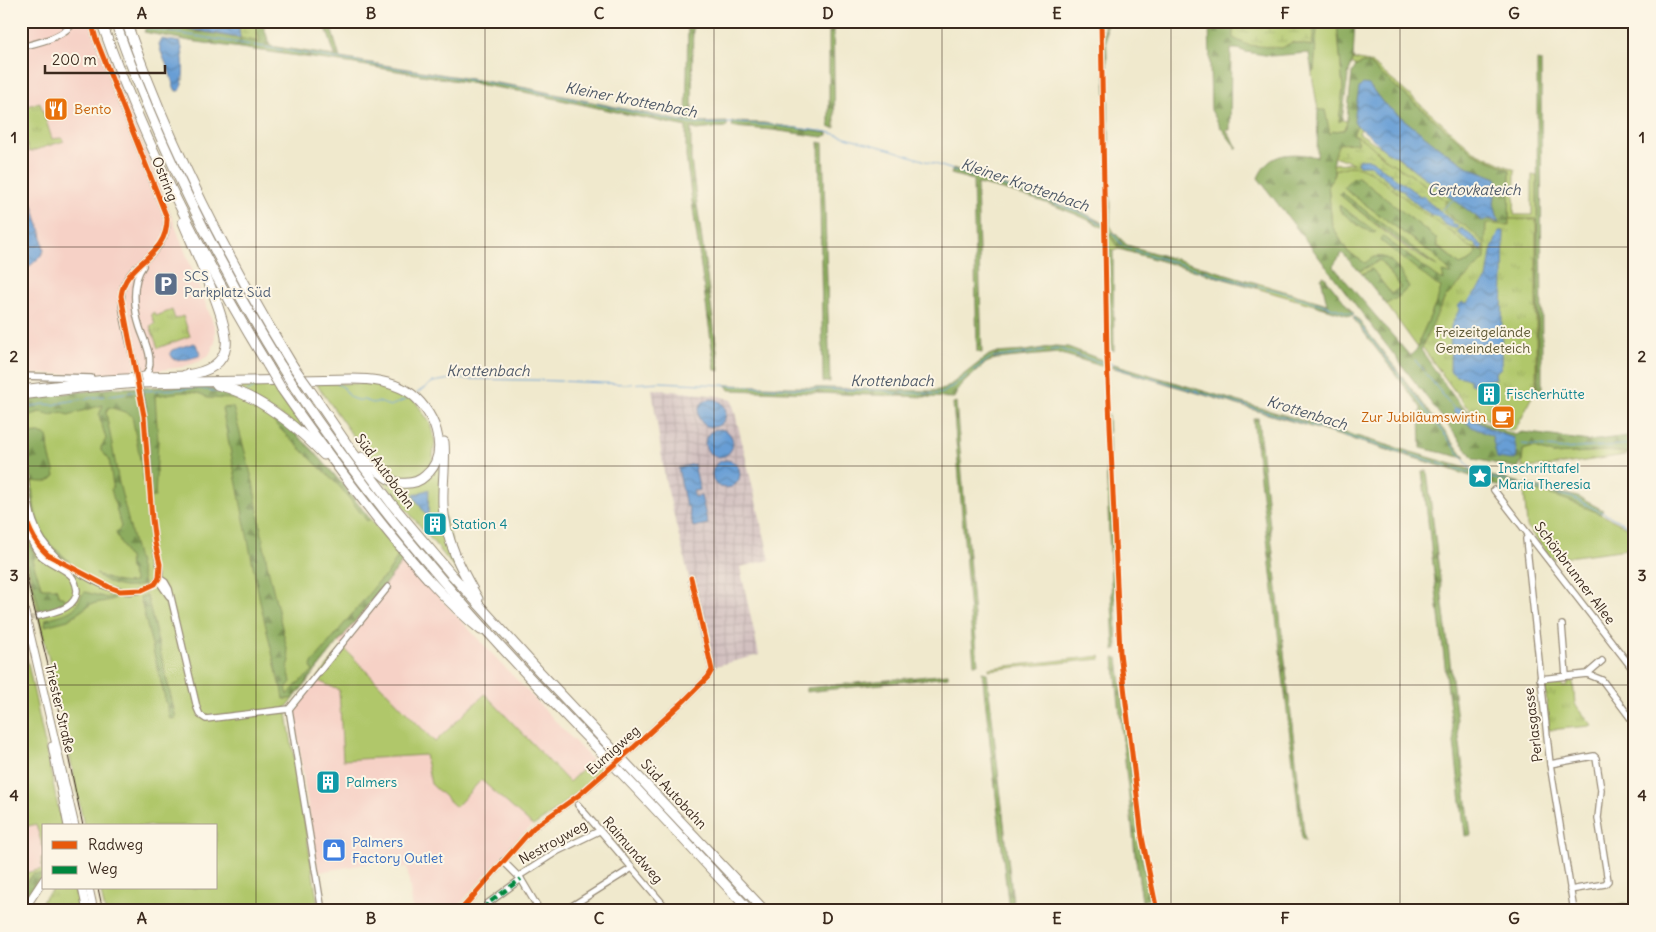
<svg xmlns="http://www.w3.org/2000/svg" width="1656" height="932" font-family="Delius,sans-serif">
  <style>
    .built { fill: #f6d1c6 }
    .industrial { fill: url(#industrial-grid) }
    .grass { fill: #b0c76b; stroke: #767844; fill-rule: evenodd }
    .forest { fill: url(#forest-firs); stroke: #646b3e; fill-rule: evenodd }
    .wetland { fill: url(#wetland-marsh); stroke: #767844; fill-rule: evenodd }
    .park { fill: url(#park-tufts); stroke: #767844 }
    .water { fill: url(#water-waves); stroke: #51647a }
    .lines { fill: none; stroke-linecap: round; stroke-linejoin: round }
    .stream { stroke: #679ed5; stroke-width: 1 }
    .minor-tunnel { stroke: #ccc3aa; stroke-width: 5.5; stroke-dasharray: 5.5 3; stroke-linecap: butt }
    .minor-casing { stroke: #968a76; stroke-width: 8 }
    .major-casing { stroke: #968a76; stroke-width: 9 }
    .highway-casing { stroke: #968a76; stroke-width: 11 }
    .minor { stroke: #fff; stroke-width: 5.5 }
    .major { stroke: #fff; stroke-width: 7 }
    .highway { stroke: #fff; stroke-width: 9 }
    .tram { stroke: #3b2a1e; stroke-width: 1 }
    .minor-bridge-casing { stroke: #968a76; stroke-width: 8; stroke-linecap: butt }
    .highway-bridge-casing { stroke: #968a76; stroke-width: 11; stroke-linecap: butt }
    .minor-bridge { stroke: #fff; stroke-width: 5.5 }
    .highway-bridge { stroke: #fff; stroke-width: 9 }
    .quiet { stroke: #00873e; stroke-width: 4; stroke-dasharray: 8 4; stroke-linecap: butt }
    .cycleway-casing { stroke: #fcf5e5; stroke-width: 8 }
    .cycleway { stroke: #e8590c; stroke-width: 5 }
    .grid { fill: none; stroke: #3b2a1e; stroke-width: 1; stroke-opacity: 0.55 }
    .labels { text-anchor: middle; stroke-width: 4; stroke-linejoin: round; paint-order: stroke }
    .food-label { font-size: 14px; fill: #c56008; stroke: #fcf5e5; text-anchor: start }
    .street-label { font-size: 14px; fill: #3b2a1e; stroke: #fcf5e5 }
    .service-label { font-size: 14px; fill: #4e5e75; stroke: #fcf5e5; text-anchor: start }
    .park-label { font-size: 14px; fill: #5e5935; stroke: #fcf5e5 }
    .culture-label { font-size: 14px; fill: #0d838f; stroke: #fcf5e5; text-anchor: start }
    .shop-label { font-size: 14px; fill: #366cbe; stroke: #fcf5e5; text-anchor: start }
    .water-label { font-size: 15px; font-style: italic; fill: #4d5867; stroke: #fcf5e5 }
    .neatline { fill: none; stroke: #3b2a1e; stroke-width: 2 }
    .grid-label { font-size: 16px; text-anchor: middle; font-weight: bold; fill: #3b2a1e }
  </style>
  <defs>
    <pattern id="industrial-grid" width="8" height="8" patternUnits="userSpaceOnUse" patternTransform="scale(1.25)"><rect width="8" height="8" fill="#d1bfbf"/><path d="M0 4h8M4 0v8" fill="none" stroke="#b4a4a4"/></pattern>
    <pattern id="forest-firs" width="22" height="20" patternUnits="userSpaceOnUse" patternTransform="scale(1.25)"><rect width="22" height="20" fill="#8cac5f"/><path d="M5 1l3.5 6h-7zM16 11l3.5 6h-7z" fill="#748c4e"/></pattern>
    <pattern id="wetland-marsh" width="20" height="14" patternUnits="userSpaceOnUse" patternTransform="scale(1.25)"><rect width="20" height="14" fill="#b0c76b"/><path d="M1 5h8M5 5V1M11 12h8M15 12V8" fill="none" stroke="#98ab5c"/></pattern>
    <pattern id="park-tufts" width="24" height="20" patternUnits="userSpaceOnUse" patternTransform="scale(1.25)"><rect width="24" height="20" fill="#b0c76b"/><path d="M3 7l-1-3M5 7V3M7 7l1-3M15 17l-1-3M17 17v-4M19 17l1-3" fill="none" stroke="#98ab5c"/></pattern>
    <pattern id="water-waves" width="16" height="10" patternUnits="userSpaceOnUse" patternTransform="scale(1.25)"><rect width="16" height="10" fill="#679ed5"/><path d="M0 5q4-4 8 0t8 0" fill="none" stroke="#5681ac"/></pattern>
  </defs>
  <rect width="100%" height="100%" fill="#fcf5e5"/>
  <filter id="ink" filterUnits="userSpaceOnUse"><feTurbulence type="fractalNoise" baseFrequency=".02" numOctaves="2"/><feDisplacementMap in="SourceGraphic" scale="10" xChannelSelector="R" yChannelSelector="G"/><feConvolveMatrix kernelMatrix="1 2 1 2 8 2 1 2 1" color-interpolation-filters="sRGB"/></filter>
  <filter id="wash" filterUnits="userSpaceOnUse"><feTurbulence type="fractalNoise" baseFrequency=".0096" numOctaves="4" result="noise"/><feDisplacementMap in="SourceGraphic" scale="20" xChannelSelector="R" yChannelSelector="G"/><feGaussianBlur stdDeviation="1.12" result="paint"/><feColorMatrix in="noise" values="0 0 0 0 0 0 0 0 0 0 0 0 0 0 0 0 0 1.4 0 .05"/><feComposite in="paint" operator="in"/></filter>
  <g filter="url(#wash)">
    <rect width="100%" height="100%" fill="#f0e9cd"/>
    <!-- built -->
    <g class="built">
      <polygon points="21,21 95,21 215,328 215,343 209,355 200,361 182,367 139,373 138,367 133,368 134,374 21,374"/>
      <polygon points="404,560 592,760 569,782 485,695 435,743 338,642"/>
      <polygon points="21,628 62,826 44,826 44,876 21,910"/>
      <polygon points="316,680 339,690 343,760 425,755 431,784 456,807 481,780 533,826 520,836 454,911 413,911 407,867 399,868 397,859 318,872 293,708"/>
    </g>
    <!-- industrial -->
    <polygon class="industrial" points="652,389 719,396 732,400 770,560 740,567 759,655 711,667 665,479"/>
    <!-- grass -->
    <g class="grass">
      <polygon points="1326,21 1337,22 1343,89 1339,121 1342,120 1347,121 1346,127 1344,130 1333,131 1330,135 1325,111 1318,110 1312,75 1312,72 1314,71 1317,28 1320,23"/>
      <polygon points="1353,59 1369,62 1377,67 1474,151 1515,170 1514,215 1532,215 1532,175 1537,176 1538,390 1536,391 1536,219 1509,219 1510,170 1472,152 1369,64 1363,63 1356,66 1352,63"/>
      <path d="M 1357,125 L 1361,128 L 1359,133 C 1368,138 1389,154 1396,156 L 1450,197 L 1446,201 L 1411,175 L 1388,161 L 1368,143 L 1356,135 L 1352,136 Z"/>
      <path d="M 1349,166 L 1360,167 L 1371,172 L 1424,213 L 1453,233 L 1468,246 L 1475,249 L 1476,254 L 1470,261 L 1460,265 L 1437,245 L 1436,238 L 1358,177 L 1346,190 L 1435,256 L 1453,275 L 1443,272 L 1444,280 L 1437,277 L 1383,237 L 1435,284 L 1442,287 L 1437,301 L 1419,341 L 1418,348 L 1386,304 L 1397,298 L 1409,287 L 1397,267 L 1374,257 L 1365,263 L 1348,252 L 1332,226 L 1328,183 L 1334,176 L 1334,170 ZM 1341,192 L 1433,264 C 1399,246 1368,218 1339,194 Z"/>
      <polygon points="1108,207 1111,207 1110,225 1114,232 1109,234 1119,249 1113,251 1109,250 1107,232"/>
      <polygon points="1379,259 1401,287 1391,294 1372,269 1362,274 1359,271 1370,266"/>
      <polygon points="1257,283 1317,301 1314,305 1256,288"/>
      <polygon points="274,383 288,407 316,444 287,419 224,384"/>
      <polygon points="316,383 374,384 405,392 415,401 430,423 435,442 432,464 421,476 407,479 394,476 379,468 366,455"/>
      <polygon points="203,386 247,398 286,425 313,450 336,477 404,560 286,708 319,911 105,911 100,888 216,888 216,826 84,826 54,680 21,545 21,398"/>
      <polygon points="1532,447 1553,454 1606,451 1632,454 1551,466 1522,468 1523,450"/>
      <polygon points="441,453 441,505 463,578 377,474 417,483"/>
      <path d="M 1524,489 C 1565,495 1598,513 1635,531 L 1635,548 L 1552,559 L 1527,527 Z"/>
      <polygon points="21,630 62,826 44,826 44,852 36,824 21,828"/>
      <polygon points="343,647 435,742 485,694 569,782 592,760 603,771 564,805 533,826 481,780 456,807 431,784 425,755 343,760 339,690 316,680"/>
      <polygon points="1100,656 1101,659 989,670 989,668"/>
      <polygon points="44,857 44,876 21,910 21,874 42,869 41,858"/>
    </g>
    <!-- forest -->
    <g class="forest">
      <polygon points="159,21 163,21 166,25 259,42 254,21 262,21 270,46 335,56 324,21 329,21 340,58 527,88 686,122 688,21 693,21 692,120 695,123 727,122 727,127 696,130 691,128 691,160 720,371 715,370 686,157 686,127 524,92 355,64 190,41 144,32 146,27 159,27"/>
      <polygon points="829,21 833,21 835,128 829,127"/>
      <polygon points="1104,21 1106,21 1111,207 1108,207"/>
      <polygon points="1209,21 1235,21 1236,25 1233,32 1312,46 1314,27 1316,21 1326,21 1320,23 1317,28 1314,71 1312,72 1309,53 1271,56 1246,52 1237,49 1231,49 1230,130 1226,130 1238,148 1237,149 1221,128 1211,110"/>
      <polygon points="1332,21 1355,21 1353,59 1348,76 1342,120 1339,122 1343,89 1337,22"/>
      <polygon points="1537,60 1541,61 1542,389 1538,390"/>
      <path d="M 1363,63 L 1369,64 L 1472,152 L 1510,170 L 1509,225 L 1486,225 L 1485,259 L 1445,298 L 1421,350 C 1434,368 1446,388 1460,404 C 1474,419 1497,428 1515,435 L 1522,432 L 1589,441 L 1635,435 L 1635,453 L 1606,451 L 1553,454 L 1532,447 L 1523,450 L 1522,460 L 1518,468 L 1474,459 L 1258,178 C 1269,151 1292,152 1317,157 L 1318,110 L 1325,110 L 1330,134 L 1333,131 L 1344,130 L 1346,127 L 1352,73 L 1356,66 ZM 1369,85 L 1383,103 L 1445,152 L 1468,167 L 1497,178 L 1494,204 L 1499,222 L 1496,223 L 1450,197 L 1446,201 L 1444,210 L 1452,219 L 1467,227 L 1482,251 L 1475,249 L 1476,254 L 1470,261 L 1460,265 L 1437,246 L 1436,238 L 1358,177 L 1352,178 L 1344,186 L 1346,190 L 1435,256 L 1452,274 L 1442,272 L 1444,280 L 1437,277 L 1382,236 L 1380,240 L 1435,284 L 1441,287 L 1437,301 L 1419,341 L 1418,348 L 1410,356 L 1333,266 L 1342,253 L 1359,271 L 1370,266 L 1380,260 L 1401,287 L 1391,294 L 1372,269 L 1362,274 L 1386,304 L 1397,298 L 1409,287 C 1402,275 1392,253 1375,257 C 1372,257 1368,261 1365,263 L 1348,252 L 1332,226 L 1328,184 L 1334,176 L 1333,158 L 1359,143 L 1356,135 L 1353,135 L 1357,125 L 1354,121 ZM 1458,408 C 1475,422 1493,431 1514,438 L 1495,445 L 1492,436 Z"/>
      <polygon points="733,122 764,123 828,133 828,135 822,137 772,130 732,127"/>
      <polygon points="819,142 823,143 830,382 823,382"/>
      <path d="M 953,168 L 1082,212 L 1103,223 L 1104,228 C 1068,208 1017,192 977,184 L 982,353 L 977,352 L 973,180 L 951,174 Z"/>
      <path d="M 1341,192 L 1438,267 C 1403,245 1370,220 1339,194 Z"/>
      <polygon points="1339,205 1376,232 1373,233 1362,228 1340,211"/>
      <polygon points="1114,232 1127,245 1257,283 1256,288 1119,249 1109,234"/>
      <polygon points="1109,250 1113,251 1114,351 1111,349"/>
      <polygon points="1324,276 1354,314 1351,316 1314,305 1317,301 1327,304 1321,278"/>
      <polygon points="1356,317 1465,458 1421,448 1420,413 1421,408 1353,318"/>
      <polygon points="1055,346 1068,347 1105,361 1105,367 1058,353 996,359 986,363 960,386 954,398 729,390 726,385 933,391 945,389 989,355 994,353 1026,351"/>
      <polygon points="1114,364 1243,403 1476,471 1482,480 1431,463 1111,367"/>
      <path d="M 203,386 L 226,389 L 235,393 L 234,399 L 207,398 C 195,387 170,394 155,396 L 158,441 L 155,497 L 147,497 L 132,416 L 125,412 L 109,407 L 106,412 L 119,483 L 144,584 C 127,591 110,586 96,574 C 109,579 121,585 135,582 L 130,569 L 129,557 L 126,555 L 116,533 L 121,527 L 111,489 L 113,486 L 109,459 L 101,451 L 101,447 L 106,439 L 99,415 L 103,405 L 68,415 L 62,412 L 51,415 L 40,412 L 25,417 L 27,434 L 39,433 L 47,436 C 49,442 48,446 49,452 C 50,460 54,467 55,476 C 47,484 42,482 32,481 C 33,502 35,526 50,544 C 56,550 64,556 70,562 C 56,556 47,547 39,534 C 32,521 18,426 21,411 C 23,403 28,401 34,397 L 114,388 Z"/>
      <polygon points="956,402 978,664 974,664 953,403"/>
      <path d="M 233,407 L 253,482 L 267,564 L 290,661 L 288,667 L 291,682 L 286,688 L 288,695 L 298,683 L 311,673 L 313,671 L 311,667 L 312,663 L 380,580 C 389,575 393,564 399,554 L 404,560 L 293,699 L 284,699 L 282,686 L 280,686 L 261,606 L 222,408 Z"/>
      <polygon points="1104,413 1108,413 1117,649 1114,650"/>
      <polygon points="1253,418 1258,418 1305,841 1302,840"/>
      <path d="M 277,419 C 314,446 342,484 370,519 L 367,521 L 341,488 L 274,423 Z"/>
      <polygon points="1422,471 1427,471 1471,835 1465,836"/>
      <polygon points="1487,475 1521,483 1520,489 1492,485"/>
      <path d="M 1524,484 L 1578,497 L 1603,510 L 1600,514 C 1575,502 1551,493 1524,489 Z"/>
      <polygon points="21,514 29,543 35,555 35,558 32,560 42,588 56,588 59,596 64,598 66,602 56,608 40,612 21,537"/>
      <path d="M 85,592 L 107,598 L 116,594 L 120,596 L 111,600 L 91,604 L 68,620 L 45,626 L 46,619 C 55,616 70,614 76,606 C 80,601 80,596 85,592 Z"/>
      <polygon points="147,596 176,718 170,719 140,597"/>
      <polygon points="1114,658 1118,658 1141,853 1151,898 1142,901 1135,854"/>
      <polygon points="982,672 987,673 1014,911 1009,911"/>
      <polygon points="948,674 948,677 806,692 806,688"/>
      <polygon points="33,874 42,874 21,901 21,890"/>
    </g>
    <!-- wetland -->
    <g class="wetland">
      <polygon points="238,21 254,21 260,42 240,38"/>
      <polygon points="1235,21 1316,21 1314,27 1312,46 1292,42 1282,48 1248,45 1233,38 1233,32 1236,25"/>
      <path d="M 1356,135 L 1368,143 L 1388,161 L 1411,175 L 1446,201 L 1444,211 L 1452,219 L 1467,227 L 1484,243 L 1485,249 L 1482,251 L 1468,246 L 1453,233 L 1424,213 L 1371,172 L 1360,167 L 1349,166 L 1334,170 L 1333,164 L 1353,163 L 1337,157 L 1333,158 L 1339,144 L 1359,143 ZM 1371,160 L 1420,196 L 1424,196 L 1427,201 L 1440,211 L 1453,225 L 1439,217 L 1404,191 L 1394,185 L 1370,165 Z"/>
    </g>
    <!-- park -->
    <g class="park">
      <polygon points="40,102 52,139 61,138 64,141 29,152 21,127 21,108"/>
      <path d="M 1509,219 L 1536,219 L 1536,391 C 1526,403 1524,420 1513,431 L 1500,426 L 1477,414 L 1465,405 L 1422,347 L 1445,298 L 1485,259 L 1486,224 L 1509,225 Z"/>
      <polygon points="172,310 175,319 183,316 190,336 158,348 150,326 155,324 151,314 154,312 156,316"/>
      <polygon points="1573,681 1575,704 1592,725 1590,726 1549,730 1545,685 1560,682 1563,687 1568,686 1567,682"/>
      <polygon points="53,888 79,888 84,911 34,911"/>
      <polygon points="1626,904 1635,906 1635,911 1585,911"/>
    </g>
    <!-- water -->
    <g class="water">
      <polygon points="163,21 238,21 240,38 166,25 162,23"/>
      <path d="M 162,39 L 180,42 C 184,48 185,85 180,90 C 179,91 177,91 176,91 C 172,85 172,78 169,71 C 166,62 160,53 159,43 Z"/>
      <path d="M 1363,84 L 1369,85 L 1383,103 L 1445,152 L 1468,167 L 1497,178 L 1494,204 L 1499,223 L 1491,219 L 1482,221 C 1454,199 1425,179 1397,156 C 1385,154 1378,143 1370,136 C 1365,131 1358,128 1354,121 L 1359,88 Z"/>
      <path d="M 1359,159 L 1371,160 L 1420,196 L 1424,196 L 1427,201 L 1451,220 L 1453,225 L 1457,225 L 1458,229 C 1452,228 1442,225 1439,217 C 1428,216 1413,200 1404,193 L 1404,191 L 1394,185 L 1370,165 L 1359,165 L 1357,162 Z"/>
      <polygon points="30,201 32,202 41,232 44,251 39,258 21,274 21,203"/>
      <polygon points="1461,228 1466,231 1483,246 1481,250 1477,247 1474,243 1471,243 1457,232"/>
      <polygon points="1499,231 1504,231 1501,368 1495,373 1496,379 1491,379 1489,381 1491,390 1470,384 1470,380 1463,377 1456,376 1450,371 1451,326 1459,310 1458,306 1462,302 1467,303 1487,279 1491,252"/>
      <polygon points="194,343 196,344 200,354 199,356 188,359 174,360 170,353 172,350"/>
      <circle cx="712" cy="413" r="14"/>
      <path d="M 1458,408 C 1475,422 1493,432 1514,438 L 1517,456 L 1515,459 L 1512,460 L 1497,458 L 1492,436 L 1472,427 L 1453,412 L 1454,409 Z"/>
      <circle cx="719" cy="443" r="14"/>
      <circle cx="726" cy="474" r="14"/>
      <polygon points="694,464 700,490 693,491 694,497 701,496 708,524 693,527 688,506 686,506 678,468"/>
      <polygon points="429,489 428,518 413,495"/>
    </g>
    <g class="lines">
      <!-- stream -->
      <g class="stream">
        <polyline points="145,28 521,88 691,124 736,123 772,125 828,132 892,150 1027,194 1082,213 1102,224"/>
        <polyline points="1440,211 1454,199"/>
        <polyline points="1110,230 1123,246 1142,253 1145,253 1149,255 1200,270 1203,272 1206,271 1218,276 1278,291 1353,314"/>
        <polyline points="1354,317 1405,383"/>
        <polyline points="1415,360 1455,410"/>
        <polyline points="337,384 343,387 351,398 357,400 364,400 373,403 379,402 390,406 410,398"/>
        <polyline points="1406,384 1474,473"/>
        <polyline points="142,391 196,388 232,394"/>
        <polyline points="246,392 259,386"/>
        <polyline points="417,393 433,382 451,379 535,380 627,384 660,382 808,389 884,390 894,393 923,393 935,394 943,393 961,380 990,358 1060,349 1095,361 1112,364 1117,368 1475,474 1571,497 1635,529"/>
        <polyline points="23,408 44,404 53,405 64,402 138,391"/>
        <polyline points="1522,444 1564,449 1635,444"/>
      </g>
    </g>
  </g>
  <g filter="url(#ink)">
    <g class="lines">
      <!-- minor-tunnel -->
      <polyline class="minor-tunnel" points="21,621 39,616"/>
      <!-- minor casing -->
      <g class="minor-casing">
        <g id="minor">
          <path d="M 91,21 L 96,39 L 167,218 C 168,258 128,260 122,291 C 119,306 132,350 135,368"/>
          <path d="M 21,47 C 40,42 63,38 75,21"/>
          <path d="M 143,266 C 131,282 134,310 140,328 C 145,343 157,363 144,377"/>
          <polyline points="21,376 91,378"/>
          <polyline points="1494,490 1635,672"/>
          <path d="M 21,503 C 26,522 31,540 46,553"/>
          <path d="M 28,534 C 31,541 34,548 39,554 C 47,562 59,566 68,573 C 74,577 76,583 77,590 C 77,609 53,612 39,616"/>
          <polyline points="1529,535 1526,539 1550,764 1574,911"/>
          <path d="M 54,558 C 82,572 117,603 149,587 C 155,584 160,579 160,573 C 161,563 156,552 155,543 C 154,535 153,527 152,520 C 149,480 148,441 142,401"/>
          <polyline points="159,578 165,582 169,589 197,708 200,715 206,719 289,709 388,587"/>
          <polyline points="159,578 162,586 169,596"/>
          <polyline points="1562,625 1566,676"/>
          <polyline points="1587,674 1602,661"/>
          <polyline points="1540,679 1587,674 1602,680 1635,724"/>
          <polyline points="289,709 322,911"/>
          <polyline points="633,748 684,701 708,677 712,670 691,578"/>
          <polyline points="1550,764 1594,756 1596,758 1601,790 1598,818 1608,881 1605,884 1570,890"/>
          <polyline points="578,805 669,911"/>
          <polyline points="503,861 521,879 540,911"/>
          <polyline points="519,876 558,851 599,831"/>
          <polyline points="460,911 533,828 579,795 600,777"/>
          <polyline points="490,911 487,904 521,879"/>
          <polyline points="564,911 632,868"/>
        </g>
      </g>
      <!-- major casing -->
      <g class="major-casing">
        <g id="major">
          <polyline points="21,389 105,379 144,377"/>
          <polyline points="21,595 75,826"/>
          <polyline points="52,746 68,826"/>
          <polyline points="82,888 87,911"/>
          <polyline points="89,888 94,911"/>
          <polyline points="23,911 44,879"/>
        </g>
      </g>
      <!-- highway casing -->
      <g class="highway-casing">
        <g id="highway">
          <path d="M 101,21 C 143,140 203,259 268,366"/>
          <path d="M 115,21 C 157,142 214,257 281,366"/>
          <path d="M 126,21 C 168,143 226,257 293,366"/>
          <path d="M 183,222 C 193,247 230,323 226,346 C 223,367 203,373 185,375"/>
          <polyline points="144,377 191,376"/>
          <path d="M 217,385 C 259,395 295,425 324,455"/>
          <polyline points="308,387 351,450 391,503 451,574 539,671 765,911"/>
          <path d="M 281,388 C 316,438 351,486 389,533 C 417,567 447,603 481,630"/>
          <path d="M 295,388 C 384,521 491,640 603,754 C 653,805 701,859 750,911"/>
          <path d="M 21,395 L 79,388 L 138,383 L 351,379 C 371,379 389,381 407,391 C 433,407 453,453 425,476 C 419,482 409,484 400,483 C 383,480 375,466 362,457"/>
          <path d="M 444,442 C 446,463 442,484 443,505 C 445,540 461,569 478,599"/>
          <path d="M 21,462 C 27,499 26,532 56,559"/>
        </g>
      </g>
      <!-- minor -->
      <use href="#minor" class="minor"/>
      <!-- major -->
      <use href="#major" class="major"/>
      <!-- highway -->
      <use href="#highway" class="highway"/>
      <!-- tram -->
      <g class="tram">
        <polyline points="21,554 55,694 83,826"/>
        <polyline points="98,888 103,911"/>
      </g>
      <!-- minor-bridge casing -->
      <g class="minor-bridge-casing">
        <g id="minor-bridge">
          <polyline points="135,368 142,401"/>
          <polyline points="600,777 633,748"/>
        </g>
      </g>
      <!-- highway-bridge casing -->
      <g class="highway-bridge-casing">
        <g id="highway-bridge">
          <polyline points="268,366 281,388"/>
          <polyline points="281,366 295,388"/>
          <polyline points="293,366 308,387"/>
        </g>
      </g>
      <!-- minor-bridge -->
      <use href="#minor-bridge" class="minor-bridge"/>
      <!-- highway-bridge -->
      <use href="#highway-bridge" class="highway-bridge"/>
      <!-- quiet -->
      <polyline class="quiet" points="490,911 487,904 521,879"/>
      <!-- cycleway casing -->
      <g class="cycleway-casing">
        <g id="cycleway">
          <polyline points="1101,21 1107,357 1120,653 1142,837 1157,911"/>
          <path d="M 21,503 C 27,523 32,541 48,555 L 109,587 L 120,591 L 142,590 L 155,584 L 159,578 L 160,564 L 155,543 L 152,519 L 144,416 L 121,296 C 125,261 168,258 167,218 L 96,39 L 91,21"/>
          <polyline points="460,911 533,828 579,795 633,748 684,701 708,677 712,670 691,578"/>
        </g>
      </g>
      <!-- cycleway -->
      <use href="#cycleway" class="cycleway"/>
    </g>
  </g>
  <!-- grid -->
  <path class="grid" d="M 256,21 L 256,911M 485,21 L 485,911M 714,21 L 714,911M 942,21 L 942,911M 1171,21 L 1171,911M 1400,21 L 1400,911M 21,247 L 1635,247M 21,466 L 1635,466M 21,685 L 1635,685"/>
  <!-- icons -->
  <defs>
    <g id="restaurant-square" transform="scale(1.25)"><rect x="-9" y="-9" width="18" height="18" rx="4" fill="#e8710a" stroke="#fcf5e5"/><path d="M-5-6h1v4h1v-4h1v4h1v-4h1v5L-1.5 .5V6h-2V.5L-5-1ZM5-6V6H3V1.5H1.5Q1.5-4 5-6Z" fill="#fff"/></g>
    <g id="parking-square" transform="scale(1.25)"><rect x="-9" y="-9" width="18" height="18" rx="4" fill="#5c6f8a" stroke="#fcf5e5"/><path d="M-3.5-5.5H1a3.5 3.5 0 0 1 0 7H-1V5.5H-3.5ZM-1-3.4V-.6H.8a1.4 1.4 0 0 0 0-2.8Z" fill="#fff"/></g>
    <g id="building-square" transform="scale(1.25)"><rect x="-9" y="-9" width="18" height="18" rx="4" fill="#0f9aa8" stroke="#fcf5e5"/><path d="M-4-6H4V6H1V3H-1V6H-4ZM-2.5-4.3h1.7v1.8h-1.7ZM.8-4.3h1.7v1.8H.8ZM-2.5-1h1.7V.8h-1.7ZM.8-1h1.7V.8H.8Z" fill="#fff"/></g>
    <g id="cafe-square" transform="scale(1.25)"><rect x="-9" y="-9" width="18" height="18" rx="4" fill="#e8710a" stroke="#fcf5e5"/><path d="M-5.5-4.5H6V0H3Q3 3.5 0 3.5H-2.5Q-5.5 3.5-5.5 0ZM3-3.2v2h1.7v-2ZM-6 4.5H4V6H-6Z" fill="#fff"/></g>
    <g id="sight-square" transform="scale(1.25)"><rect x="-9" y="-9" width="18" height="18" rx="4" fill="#0f9aa8" stroke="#fcf5e5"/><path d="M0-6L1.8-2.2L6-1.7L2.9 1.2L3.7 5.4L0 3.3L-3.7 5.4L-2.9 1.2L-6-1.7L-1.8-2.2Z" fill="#fff"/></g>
    <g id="shop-square" transform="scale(1.25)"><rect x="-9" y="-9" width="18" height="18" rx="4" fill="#3f7fe0" stroke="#fcf5e5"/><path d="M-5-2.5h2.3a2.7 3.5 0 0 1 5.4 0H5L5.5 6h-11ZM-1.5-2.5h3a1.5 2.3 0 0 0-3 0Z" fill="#fff"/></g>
  </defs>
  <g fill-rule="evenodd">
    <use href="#restaurant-square" x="56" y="109"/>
    <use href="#parking-square" x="166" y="284"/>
    <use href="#building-square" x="1489" y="394"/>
    <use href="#cafe-square" x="1503" y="417"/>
    <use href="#sight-square" x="1480" y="476"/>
    <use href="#building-square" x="435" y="524"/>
    <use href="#building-square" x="328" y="782"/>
    <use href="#shop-square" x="334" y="850"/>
  </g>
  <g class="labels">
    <!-- food labels -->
    <g class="food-label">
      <text x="74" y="114">Bento</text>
      <text x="1486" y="422" text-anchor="end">Zur Jubiläumswirtin</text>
    </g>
    <!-- street labels -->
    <g class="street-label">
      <text transform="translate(165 179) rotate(68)" y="5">Ostring</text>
      <text transform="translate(385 471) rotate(53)" y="5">Süd Autobahn</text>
      <text transform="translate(1575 573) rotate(53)" y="5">Schönbrunner Allee</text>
      <text transform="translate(60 708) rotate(77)" y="5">Triester Straße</text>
      <text transform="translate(1533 725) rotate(-97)" y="5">Perlasgasse</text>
      <text transform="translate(613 750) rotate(-42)" y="5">Eumigweg</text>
      <text transform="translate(674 794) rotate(47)" y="5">Süd Autobahn</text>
      <text transform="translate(553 842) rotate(-29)" y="5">Nestroyweg</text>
      <text transform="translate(633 850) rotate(49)" y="5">Raimundweg</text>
    </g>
    <!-- service labels -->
    <g class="service-label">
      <text x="184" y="281">SCS<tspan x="184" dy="16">Parkplatz Süd</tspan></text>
    </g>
    <!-- park labels -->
    <g class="park-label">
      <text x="1483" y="337">Freizeitgelände<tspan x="1483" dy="16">Gemeindeteich</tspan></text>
    </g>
    <!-- culture labels -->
    <g class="culture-label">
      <text x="1506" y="399">Fischerhütte</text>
      <text x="1498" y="473">Inschrifttafel<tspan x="1498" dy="16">Maria Theresia</tspan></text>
      <text x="452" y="529">Station 4</text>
      <text x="346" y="787">Palmers</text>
    </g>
    <!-- shop labels -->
    <g class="shop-label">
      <text x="352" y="847">Palmers<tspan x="352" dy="16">Factory Outlet</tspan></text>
    </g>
    <!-- water labels -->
    <g class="water-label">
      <text transform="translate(631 100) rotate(11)" y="5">Kleiner Krottenbach</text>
      <text transform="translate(1025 185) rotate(19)" y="5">Kleiner Krottenbach</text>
      <text x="1474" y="195">Certovkateich</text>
      <text x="488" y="376">Krottenbach</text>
      <text x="892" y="386">Krottenbach</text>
      <text transform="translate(1307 413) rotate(17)" y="5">Krottenbach</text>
    </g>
  </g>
  <!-- margin -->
  <rect width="1656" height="932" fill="none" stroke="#fcf5e5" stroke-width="55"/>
  <!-- legend -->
  <rect x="42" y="824" width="175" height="65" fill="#fcf5e5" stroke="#afa495"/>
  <rect x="52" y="841" width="25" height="8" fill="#e8590c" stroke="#afa495"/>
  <text x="88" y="850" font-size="15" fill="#3b2a1e">Radweg</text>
  <rect x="52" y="866" width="25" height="8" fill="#00873e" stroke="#afa495"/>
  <text x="88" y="874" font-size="15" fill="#3b2a1e">Weg</text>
  <!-- scale -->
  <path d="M45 65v8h120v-8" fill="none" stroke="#3b2a1e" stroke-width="2.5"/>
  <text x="52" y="65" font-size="15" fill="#3b2a1e" stroke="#fcf5e5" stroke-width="4" paint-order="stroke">200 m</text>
  <rect x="28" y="28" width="1600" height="876" class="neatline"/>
  <g class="grid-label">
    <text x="142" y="19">A</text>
    <text x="371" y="19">B</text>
    <text x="599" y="19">C</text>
    <text x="828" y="19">D</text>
    <text x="1057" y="19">E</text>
    <text x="1285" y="19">F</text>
    <text x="1514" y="19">G</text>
    <text x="14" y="143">1</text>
    <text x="1642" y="143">1</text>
    <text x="14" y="362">2</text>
    <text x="1642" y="362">2</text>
    <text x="14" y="581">3</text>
    <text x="1642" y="581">3</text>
    <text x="14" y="801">4</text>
    <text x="1642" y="801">4</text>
    <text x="142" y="924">A</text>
    <text x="371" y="924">B</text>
    <text x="599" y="924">C</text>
    <text x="828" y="924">D</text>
    <text x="1057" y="924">E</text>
    <text x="1285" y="924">F</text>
    <text x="1514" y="924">G</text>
  </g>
</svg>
